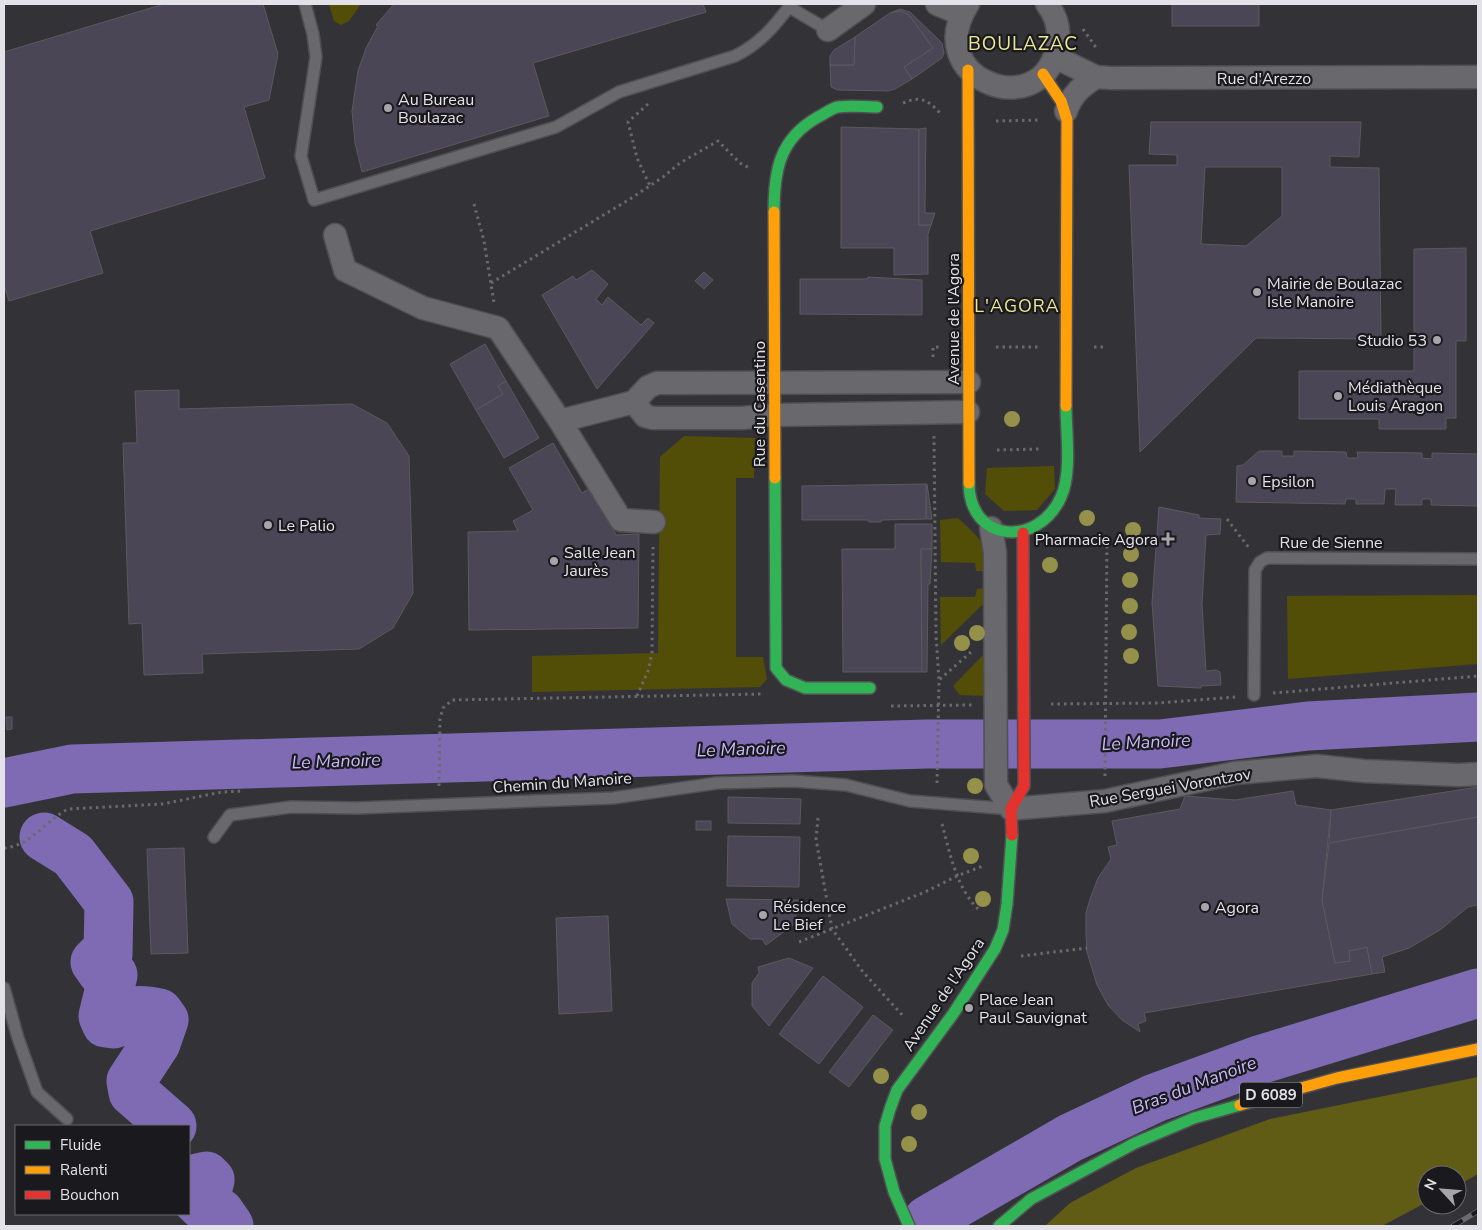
<svg xmlns="http://www.w3.org/2000/svg" width="1482" height="1230" font-family="'Nunito Sans',sans-serif">
  <style>
    .green { fill: #524e07 }
    .forest { fill: #605c15 }
    .lines { fill: none; stroke-linecap: round; stroke-linejoin: round }
    .river { stroke: #7e6bb4; stroke-width: 49 }
    .building { fill: #4a4656; stroke: #5a5a5e; fill-rule: evenodd }
    .lane-casing { stroke: #504f53; stroke-width: 14 }
    .street-casing { stroke: #504f53; stroke-width: 25 }
    .fast-casing { stroke: #504f53; stroke-width: 14 }
    .slow-casing { stroke: #504f53; stroke-width: 14 }
    .jam-casing { stroke: #504f53; stroke-width: 14 }
    .path { stroke: #6a6a6d; stroke-width: 3; stroke-dasharray: 2.5 4; stroke-linecap: butt }
    .lane { stroke: #69686c; stroke-width: 11 }
    .street { stroke: #69686c; stroke-width: 22 }
    .fast { stroke: #30b455; stroke-width: 11 }
    .slow { stroke: #ff9f0a; stroke-width: 11 }
    .jam { stroke: #e5322d; stroke-width: 11 }
    .rail-casing { stroke: #6b6b6e; stroke-width: 5.5 }
    .rail { stroke: #1a191d; stroke-width: 4; stroke-dasharray: 11; stroke-linecap: butt }
    .tree { fill: #95904a }
    .poi-dot { fill: #a5a5aa; stroke: #1a191d; stroke-width: 2 }
    .labels { text-anchor: middle; stroke-width: 4.5; stroke-linejoin: round; paint-order: stroke }
    .shield { fill: #1a191d; stroke: #a7a6ab; stroke-width: 1 }
    .shield-label { font-size: 15px; font-weight: bold; fill: #e3e2e8 }
    .street-label { font-size: 16px; fill: #e3e2e8; stroke: #1a191d }
    .poi-label { font-size: 16px; fill: #e3e2e8; stroke: #1a191d; text-anchor: start }
    .neighbourhood-label { font-size: 18px; letter-spacing: 1px; fill: #ebe797; stroke: #1a191d }
    .water-label { font-size: 18px; font-style: italic; fill: #c7b8f8; stroke: #1a191d }
    .quarter-label { font-size: 19px; letter-spacing: 1px; fill: #ebe797; stroke: #1a191d }
  </style>
  <rect width="100%" height="100%" fill="#333337"/>
  <!-- green -->
  <g class="green">
    <polygon points="329,4 361,4 349,21 341,25 334,21"/>
    <polygon points="684,436 755,438 754,478 736,478 736,657 763,657 767,679 760,687 532,692 532,656 658,653 660,457"/>
    <polygon points="1054,466 1055,489 1037,510 1004,511 985,494 987,468"/>
    <path d="M 958,518 C 978,537 988,542 986,571 L 976,571 L 975,563 L 941,562 L 940,520 Z"/>
    <polygon points="986,588 986,601 941,645 940,597 975,597 977,589"/>
    <polygon points="1478,595 1478,664 1288,679 1287,596"/>
    <polygon points="985,653 986,696 960,695 953,686"/>
  </g>
  <!-- forest -->
  <polygon class="forest" points="1478,1077 1478,1174 1457,1186 1457,1175 1427,1175 1427,1202 1382,1226 1045,1226 1070,1203 1136,1168 1270,1119"/>
  <g class="lines">
    <!-- river -->
    <g class="river">
      <polyline points="4,783 72,769 927,744 1160,744 1308,726 1478,717"/>
      <path d="M 44,837 L 73,855 L 109,902 L 108,955 L 102,955 L 95,962 L 102,972 L 113,975 L 103,1016 L 106,1023 L 114,1024 C 131,1009 137,1008 159,1013 L 164,1020 L 156,1043 L 131,1081 L 133,1092 L 172,1126"/>
      <polyline points="189,1180 206,1176 210,1180 208,1188 196,1199 202,1205 220,1213 229,1226"/>
      <polyline points="928,1220 1070,1138 1155,1098 1259,1060 1478,993"/>
    </g>
  </g>
  <!-- building -->
  <g class="building">
    <polygon points="164,4 263,4 278,54 269,100 244,107 265,178 90,231 103,273 9,301 4,285 4,52"/>
    <polygon points="394,4 703,4 706,12 533,63 549,116 362,172 355,143 352,111 358,71 366,48 378,26 376,25"/>
    <rect x="1172" y="4" width="87" height="22"/>
    <polygon points="900,9 910,12 942,43 944,53 942,58 912,79 904,67 933,48 909,15 900,11 890,13"/>
    <polygon points="900,11 909,15 933,48 904,67 912,79 895,89 888,91 838,90 831,87 830,65 854,65 855,37 890,13"/>
    <polygon points="855,37 854,65 830,65 830,56 834,50"/>
    <path d="M 1151,122 L 1361,122 L 1359,157 L 1330,156 L 1330,167 L 1379,168 L 1381,339 L 1256,338 L 1140,452 L 1129,165 L 1177,165 L 1177,155 L 1149,154 ZM 1205,167 L 1282,167 L 1282,216 L 1246,246 L 1201,244 Z"/>
    <polygon points="841,127 919,129 919,225 931,225 928,234 928,274 894,275 894,248 841,248"/>
    <polygon points="926,128 925,213 935,213 931,225 919,225 919,129"/>
    <polygon points="1466,248 1466,341 1456,341 1456,418 1446,418 1446,429 1379,429 1379,419 1299,419 1299,371 1414,371 1414,249"/>
    <polygon points="592,270 608,284 596,299 602,305 608,297 641,325 648,318 654,323 597,389 542,295 573,276 576,280"/>
    <polygon points="704,272 713,280 704,289 695,281"/>
    <polygon points="868,277 922,280 922,315 800,314 800,279 867,279"/>
    <polygon points="485,344 506,381 498,386 503,394 476,410 450,364"/>
    <polygon points="506,381 539,438 504,458 476,410 503,394 498,386"/>
    <polygon points="179,390 179,409 352,404 387,423 409,456 413,593 393,628 359,649 202,654 203,673 144,675 142,623 129,624 123,443 137,443 135,391"/>
    <polygon points="553,443 582,493 592,487 616,535 639,534 638,628 469,630 468,532 518,531 513,521 533,510 509,468"/>
    <polygon points="1259,451 1282,451 1282,456 1294,456 1294,451 1346,452 1347,458 1358,458 1357,452 1422,453 1422,458 1432,459 1432,453 1478,454 1478,506 1431,505 1431,499 1422,499 1422,505 1395,505 1396,489 1385,489 1384,504 1356,504 1356,499 1346,499 1345,504 1236,502 1237,466 1243,465"/>
    <polygon points="926,484 927,484 932,519 926,519"/>
    <polygon points="926,484 926,519 882,520 881,522 869,522 868,520 802,520 802,486"/>
    <polygon points="1159,507 1199,515 1199,518 1221,519 1220,534 1206,535 1202,604 1206,671 1216,670 1220,672 1221,685 1201,686 1201,688 1158,686 1152,603"/>
    <polygon points="895,524 932,524 932,549 921,549 922,672 843,672 842,549 895,549"/>
    <polygon points="921,549 932,549 930,584 928,584 927,672 922,672"/>
    <polygon points="6,717 12,717 12,729 7,730"/>
    <polygon points="1478,787 1478,817 1329,843 1331,810"/>
    <polygon points="1293,791 1296,805 1331,810 1322,900 1335,963 1350,961 1349,951 1367,947 1372,974 1144,1013 1146,1021 1138,1024 1140,1032 1122,1020 1108,1005 1097,985 1087,952 1086,935 1086,913 1090,899 1098,878 1111,859 1108,847 1117,845 1112,821 1180,809 1185,796 1235,800"/>
    <polygon points="728,797 801,799 800,824 728,823"/>
    <polygon points="1478,817 1478,905 1468,907 1440,930 1409,948 1382,957 1385,972 1372,974 1367,947 1349,951 1350,961 1335,963 1322,900 1329,843"/>
    <rect x="696" y="821" width="15" height="9"/>
    <polygon points="728,836 800,837 799,887 727,886"/>
    <polygon points="184,848 188,953 151,954 147,849"/>
    <polygon points="726,899 799,900 799,905 793,925 766,945 762,939 750,939 732,924"/>
    <polygon points="608,916 612,1011 559,1014 556,918"/>
    <polygon points="789,958 813,968 769,1026 752,1006 752,983 759,973 758,967"/>
    <polygon points="823,976 863,1007 819,1064 779,1034"/>
    <polygon points="873,1015 893,1030 849,1087 829,1072"/>
  </g>
  <g class="lines">
    <!-- lane casing -->
    <g class="lane-casing">
      <g id="lane">
        <path d="M 305,4 L 313,34 L 316,57 L 301,156 L 314,200 L 556,127 L 619,92 L 735,56 C 759,44 773,28 789,7"/>
        <polyline points="789,4 789,7 828,30"/>
        <polyline points="1254,695 1255,570 1260,562 1267,558 1478,559"/>
        <polyline points="214,837 230,815 291,807 357,808 613,798 717,783 793,781 846,785 910,801 1011,809"/>
        <polyline points="4,988 18,1038 37,1092 67,1119"/>
      </g>
    </g>
    <!-- street casing -->
    <g class="street-casing">
      <g id="street">
        <polyline points="937,4 961,14"/>
        <path d="M 968,4 C 920,78 1038,123 1056,51 C 1061,33 1058,18 1047,4"/>
        <polyline points="828,30 864,4"/>
        <polyline points="1055,57 1096,77 1111,78 1478,77"/>
        <path d="M 1066,111 C 1072,94 1082,86 1096,77"/>
        <polyline points="335,235 345,270 423,308 498,328 560,421 634,402"/>
        <polyline points="968,412 776,415 742,418 653,418 645,416 634,402 648,387 657,383 969,382"/>
        <polyline points="560,421 621,520 654,522"/>
        <polyline points="991,528 995,552 996,785 1011,809 1105,801 1235,773 1317,766 1364,771 1459,775 1478,774"/>
      </g>
    </g>
    <!-- fast casing -->
    <g class="fast-casing">
      <g id="fast">
        <path d="M 774,212 C 774,171 779,139 818,117 C 824,114 832,108 838,107 C 851,105 865,107 877,107"/>
        <polyline points="775,478 776,668 786,680 805,688 870,688"/>
        <path d="M 969,483 C 969,543 1038,548 1061,497 C 1072,474 1066,431 1066,406"/>
        <polyline points="909,1226 894,1192 885,1159 885,1126 890,1109 897,1090 953,1014 995,949 1003,930 1007,904 1012,835"/>
        <polyline points="999,1226 1031,1199 1135,1143 1194,1118 1240,1105"/>
      </g>
    </g>
    <!-- slow casing -->
    <g class="slow-casing">
      <g id="slow">
        <polyline points="968,70 969,483"/>
        <polyline points="1043,74 1061,101 1067,120 1066,406"/>
        <polyline points="774,212 775,478"/>
        <polyline points="1240,1105 1337,1078 1478,1049"/>
      </g>
    </g>
    <!-- jam casing -->
    <g class="jam-casing">
      <polyline id="jam" points="1012,835 1011,809 1024,786 1023,533"/>
    </g>
    <!-- path -->
    <g class="path">
      <polyline points="1083,29 1097,49"/>
      <path d="M 903,103 C 920,96 927,99 940,113"/>
      <polyline points="648,104 628,122 637,158 650,186"/>
      <polyline points="996,121 1039,120"/>
      <polyline points="474,204 484,241 494,303"/>
      <polyline points="491,283 630,199 663,177 680,163 718,141 740,163 751,169"/>
      <polyline points="996,347 1040,347"/>
      <polyline points="1094,347 1104,347"/>
      <polyline points="933,357 933,347 942,347"/>
      <polyline points="934,436 936,635 939,680"/>
      <polyline points="997,450 1040,449"/>
      <polyline points="1227,519 1249,548"/>
      <polyline points="1273,693 1478,676"/>
      <polyline points="637,696 648,671 652,653 653,547"/>
      <polyline points="1051,704 1159,703 1235,697"/>
      <polyline points="891,706 972,705"/>
      <polyline points="1105,776 1107,535"/>
      <polyline points="937,783 939,680 971,652"/>
      <polyline points="439,786 440,719 443,708 452,700 762,694"/>
      <polyline points="818,818 816,839 832,929 863,972 904,1017"/>
      <path d="M 942,824 C 950,853 956,887 978,909"/>
      <path d="M 4,848 C 31,846 45,821 68,809 L 162,804 L 222,792 L 244,791"/>
      <polyline points="799,942 925,892 957,876 983,866"/>
      <polyline points="1021,956 1087,948"/>
    </g>
    <!-- lane -->
    <use href="#lane" class="lane"/>
    <!-- street -->
    <use href="#street" class="street"/>
    <!-- fast -->
    <use href="#fast" class="fast"/>
    <!-- slow -->
    <use href="#slow" class="slow"/>
    <!-- jam -->
    <use href="#jam" class="jam"/>
    <!-- rail casing -->
    <g class="rail-casing">
      <polyline id="rail" points="1453,1226 1478,1211"/>
    </g>
    <!-- rail -->
    <use href="#rail" class="rail"/>
  </g>
  <!-- trees -->
  <g class="tree">
    <circle cx="1012" cy="419" r="8"/>
    <circle cx="1087" cy="518" r="8"/>
    <circle cx="1133" cy="530" r="8"/>
    <circle cx="1131" cy="554" r="8"/>
    <circle cx="1050" cy="565" r="8"/>
    <circle cx="1130" cy="580" r="8"/>
    <circle cx="1130" cy="606" r="8"/>
    <circle cx="1129" cy="632" r="8"/>
    <circle cx="977" cy="633" r="8"/>
    <circle cx="962" cy="643" r="8"/>
    <circle cx="1131" cy="656" r="8"/>
    <circle cx="975" cy="786" r="8"/>
    <circle cx="971" cy="856" r="8"/>
    <circle cx="983" cy="899" r="8"/>
    <circle cx="881" cy="1076" r="8"/>
    <circle cx="919" cy="1112" r="8"/>
    <circle cx="909" cy="1144" r="8"/>
  </g>
  <!-- markers -->
  <g class="poi-dot">
    <circle cx="388" cy="108" r="5"/>
    <circle cx="1257" cy="292" r="5"/>
    <circle cx="1437" cy="340" r="5"/>
    <circle cx="1338" cy="396" r="5"/>
    <circle cx="1252" cy="481" r="5"/>
    <circle cx="268" cy="525" r="5"/>
    <path d="M1165.5 531.5h5v5h5v5h-5v5h-5v-5h-5v-5h5z"/>
    <circle cx="554" cy="561" r="5"/>
    <circle cx="1205" cy="907" r="5"/>
    <circle cx="763" cy="915" r="5"/>
    <circle cx="969" cy="1008" r="5"/>
  </g>
  <g class="labels">
    <!-- shield labels -->
    <rect class="shield" x="1240" y="1082.5" width="62" height="25" rx="4"/>
    <g class="shield-label">
      <text x="1271" y="1100">D 6089</text>
    </g>
    <!-- street labels -->
    <g class="street-label">
      <text x="1264" y="84">Rue d'Arezzo</text>
      <text transform="translate(953 319) rotate(-90)" y="6">Avenue de l'Agora</text>
      <text transform="translate(759 404) rotate(-90)" y="6">Rue du Casentino</text>
      <text x="1331" y="548">Rue de Sienne</text>
      <text transform="translate(562 782) rotate(-4)" y="6">Chemin du Manoire</text>
      <text transform="translate(1170 787) rotate(-10)" y="6">Rue Serguei Vorontzov</text>
      <text transform="translate(943 994) rotate(-56)" y="6">Avenue de l'Agora</text>
    </g>
    <!-- poi labels -->
    <g class="poi-label">
      <text x="398" y="105">Au Bureau<tspan x="398" dy="18">Boulazac</tspan></text>
      <text x="1267" y="289">Mairie de Boulazac<tspan x="1267" dy="18">Isle Manoire</tspan></text>
      <text x="1427" y="346" text-anchor="end">Studio 53</text>
      <text x="1348" y="393">Médiathèque<tspan x="1348" dy="18">Louis Aragon</tspan></text>
      <text x="1262" y="487">Epsilon</text>
      <text x="278" y="531">Le Palio</text>
      <text x="1158" y="545" text-anchor="end">Pharmacie Agora</text>
      <text x="564" y="558">Salle Jean<tspan x="564" dy="18">Jaurès</tspan></text>
      <text x="773" y="912">Résidence<tspan x="773" dy="18">Le Bief</tspan></text>
      <text x="1215" y="913">Agora</text>
      <text x="979" y="1005">Place Jean<tspan x="979" dy="18">Paul Sauvignat</tspan></text>
    </g>
    <!-- neighbourhood labels -->
    <g class="neighbourhood-label">
      <text x="1017" y="312">L'AGORA</text>
    </g>
    <!-- water labels -->
    <g class="water-label">
      <text transform="translate(1146 742) rotate(-3)" y="6">Le Manoire</text>
      <text transform="translate(741 749) rotate(-2)" y="6">Le Manoire</text>
      <text transform="translate(336 761) rotate(-2)" y="6">Le Manoire</text>
      <text transform="translate(1194 1085) rotate(-21)" y="6">Bras du Manoire</text>
    </g>
    <!-- quarter labels -->
    <g class="quarter-label">
      <text x="1023" y="50">BOULAZAC</text>
    </g>
  </g>
  <!-- border -->
  <rect width="1482" height="1230" fill="none" stroke="#e3e2e8" stroke-width="10"/>
  <!-- legend -->
  <rect x="15" y="1125" width="175" height="90" fill="#1a191d" stroke="#6a696e"/>
  <rect x="25" y="1141" width="25" height="8" fill="#30b455" stroke="#6a696e"/>
  <text x="60" y="1150" font-size="15" fill="#e3e2e8">Fluide</text>
  <rect x="25" y="1166" width="25" height="8" fill="#ff9f0a" stroke="#6a696e"/>
  <text x="60" y="1175" font-size="15" fill="#e3e2e8">Ralenti</text>
  <rect x="25" y="1191" width="25" height="8" fill="#e5322d" stroke="#6a696e"/>
  <text x="60" y="1200" font-size="15" fill="#e3e2e8">Bouchon</text>
  <!-- north arrow -->
  <g transform="translate(1442 1190) rotate(296)"><circle r="24" fill="#1a191d" stroke="#6a696e"/>
  <path d="M0-4L9 19L0 12L-9 19Z" fill="#a5a5aa"/>
  <text y="-8" font-size="14" font-weight="bold" text-anchor="middle" fill="#e3e2e8">N</text>
  </g>
</svg>
